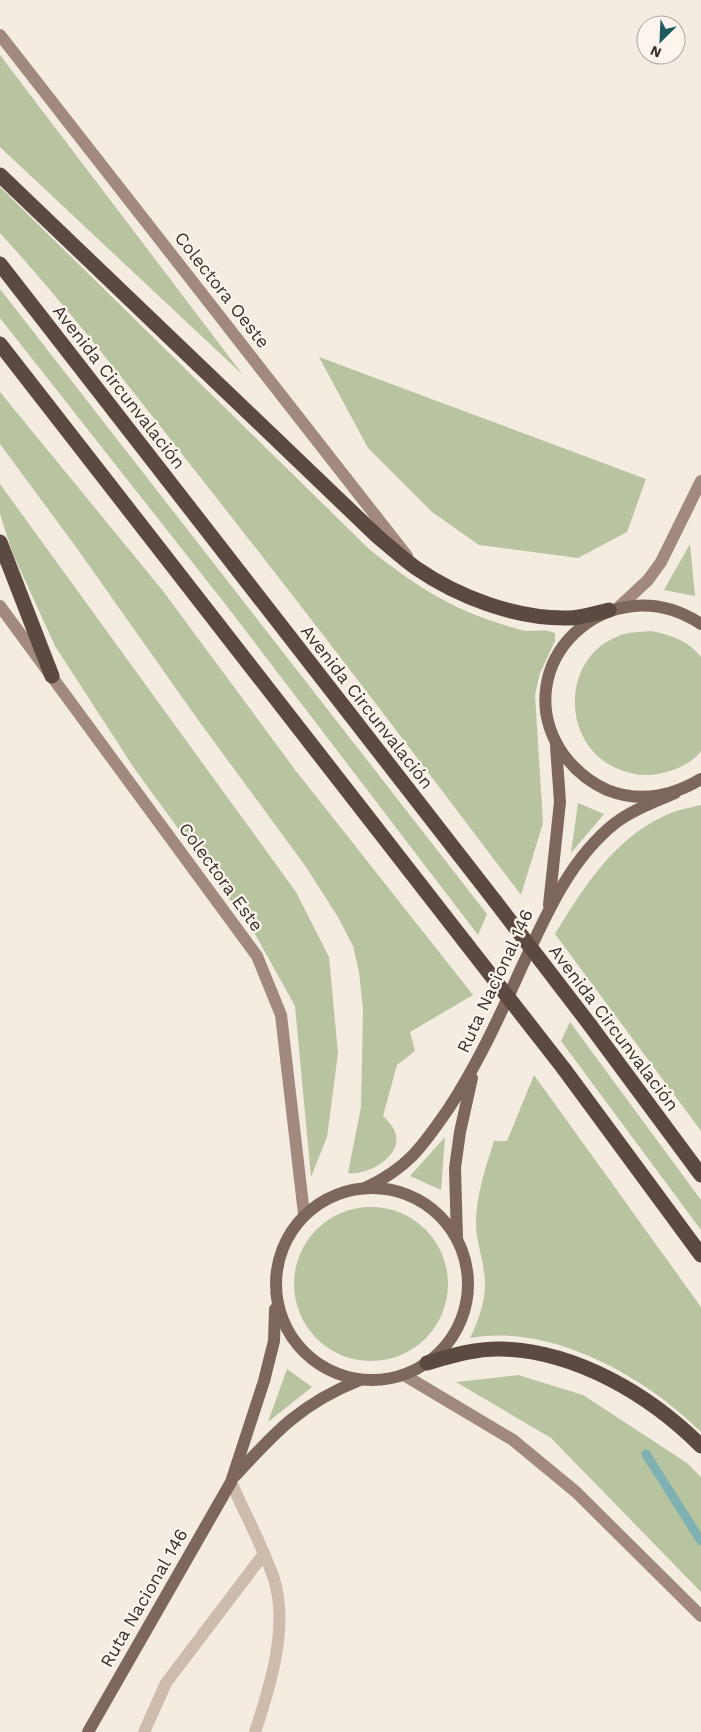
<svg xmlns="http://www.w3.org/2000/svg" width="701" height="1732" font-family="'Work Sans',sans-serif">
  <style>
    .green { fill: #b8c4a0 }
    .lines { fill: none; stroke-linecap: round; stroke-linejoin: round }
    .stream { stroke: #7fb0b2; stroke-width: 9 }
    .street { stroke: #cdbbac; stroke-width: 12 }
    .secondary { stroke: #a18a7d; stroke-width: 12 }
    .primary { stroke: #7d675c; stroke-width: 12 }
    .highway { stroke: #5c4a42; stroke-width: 15 }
    .highway-bridge { stroke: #5c4a42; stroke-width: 15 }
    .labels { text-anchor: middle; stroke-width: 4.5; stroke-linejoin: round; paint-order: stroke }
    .street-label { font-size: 18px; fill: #3b302b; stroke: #fbf5ee }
  </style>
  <rect width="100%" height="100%" fill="#f4ebe1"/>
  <!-- green -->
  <g class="green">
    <polygon points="0,55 243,375 0,147"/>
    <path d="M 0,187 L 369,549 C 410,581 443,605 495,622 C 505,625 518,630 528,631 C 538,631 545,629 555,633 L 555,641 L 540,673 L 535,695 L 543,823 L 521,895 C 416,756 311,618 204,482 C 138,398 72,312 0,233 Z"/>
    <polygon points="0,289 487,914 478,935 226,605 0,318"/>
    <polygon points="319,357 646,479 627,532 578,558 479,545 432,512 368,448"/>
    <path d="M 0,392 L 163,591 L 296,771 L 473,995 L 410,1032 L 415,1051 L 397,1065 L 383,1116 C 387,1120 393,1126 395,1132 C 404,1156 367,1176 348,1173 L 361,1107 L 362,1060 L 363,1009 L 359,972 L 353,946 L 338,917 L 306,867 L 196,717 L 76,547 L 0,444 Z"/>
    <polygon points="0,484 296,892 329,957 338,1053 327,1137 311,1177 295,1006 255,934 134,768 55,646 13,554 0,514"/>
    <polygon points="690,544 695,596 664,590"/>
    <path d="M 651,631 C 670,635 688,640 701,657 L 701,751 C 692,763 677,770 662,773 C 647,777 632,775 618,769 C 557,743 561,649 628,633 C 635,632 643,632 651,631 Z"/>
    <polygon points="578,803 604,814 571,853"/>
    <path d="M 701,805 L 701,1131 L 555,934 C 583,888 613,840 664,816 C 675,810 689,808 701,805 Z"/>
    <polygon points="570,1022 701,1200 701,1230 561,1041"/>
    <path d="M 534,1075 L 701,1307 L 701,1432 C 646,1377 551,1323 470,1338 C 480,1318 488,1294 484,1272 C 482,1255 476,1240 476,1223 C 476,1195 486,1167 494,1141 L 507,1141 Z"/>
    <polygon points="445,1137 441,1190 410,1176"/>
    <circle cx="371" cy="1284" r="77"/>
    <polygon points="287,1369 312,1387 268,1422"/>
    <polygon points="518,1375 583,1395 687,1463 701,1477 701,1592 551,1438 456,1382"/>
  </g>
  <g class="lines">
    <!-- stream -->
    <polyline class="stream" points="646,1454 701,1541"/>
    <!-- street -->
    <g class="street">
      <path d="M 231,1482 C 244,1512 264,1549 274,1579 C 289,1627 270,1687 255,1732"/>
      <polyline points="144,1732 166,1683 263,1555"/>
    </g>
    <!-- secondary -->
    <g class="secondary">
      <polyline points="0,35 407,556"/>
      <polyline points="0,606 257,956 281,1015 304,1214"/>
      <polyline points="619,607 648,580 661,562 701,481"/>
      <polyline points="404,1375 513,1440 576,1492 701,1616"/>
    </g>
    <!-- primary -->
    <g class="primary">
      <path d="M 701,624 C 608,563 503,666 563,754 C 575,770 589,782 607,790 C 640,803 671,797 701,779"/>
      <polyline points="549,905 560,802 556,746"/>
      <circle cx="372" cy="1284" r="96"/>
      <path d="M 365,1188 C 408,1168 423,1146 449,1108 C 477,1065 498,1020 519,973 C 544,920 567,862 614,824 C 632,810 655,802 675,793"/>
      <polyline points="457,1238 455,1168 460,1132 472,1078"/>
      <path d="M 235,1476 C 276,1431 302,1403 360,1380"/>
      <polyline points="88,1732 231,1482 264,1381 274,1341 275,1309"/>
    </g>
    <!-- highway -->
    <g class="highway">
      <path d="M 0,175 L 377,536 C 390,547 402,558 416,568 C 458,597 516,619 568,618 C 581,618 596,613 609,610"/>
      <polyline points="0,264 495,901"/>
      <polyline points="0,344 465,942"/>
      <polyline points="0,542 52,676"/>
      <polyline points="590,1025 701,1175"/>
      <polyline points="564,1069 701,1255"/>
      <path d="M 427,1363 C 451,1356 476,1348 502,1349 C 576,1351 650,1395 701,1446"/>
    </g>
    <!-- highway-bridge -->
    <g class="highway-bridge">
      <polyline points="495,901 590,1025"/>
      <polyline points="465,942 564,1069"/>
    </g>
  </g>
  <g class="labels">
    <!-- street labels -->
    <g class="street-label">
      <text transform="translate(222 290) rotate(52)" y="6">Colectora Oeste</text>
      <text transform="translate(119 387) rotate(52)" y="6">Avenida Circunvalación</text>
      <text transform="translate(367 707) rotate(52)" y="6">Avenida Circunvalación</text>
      <text transform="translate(221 877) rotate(54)" y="6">Colectora Este</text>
      <text transform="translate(495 981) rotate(-65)" y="6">Ruta Nacional 146</text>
      <text transform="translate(614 1028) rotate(53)" y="6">Avenida Circunvalación</text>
      <text transform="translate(144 1598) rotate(-60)" y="6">Ruta Nacional 146</text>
    </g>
  </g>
  <!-- north arrow -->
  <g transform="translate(661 40) rotate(204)"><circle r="24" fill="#fbf5ee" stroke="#aea6a0"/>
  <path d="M0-4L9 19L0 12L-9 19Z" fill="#1f5a5e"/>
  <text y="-8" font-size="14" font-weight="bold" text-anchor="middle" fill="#3b302b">N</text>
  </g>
</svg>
